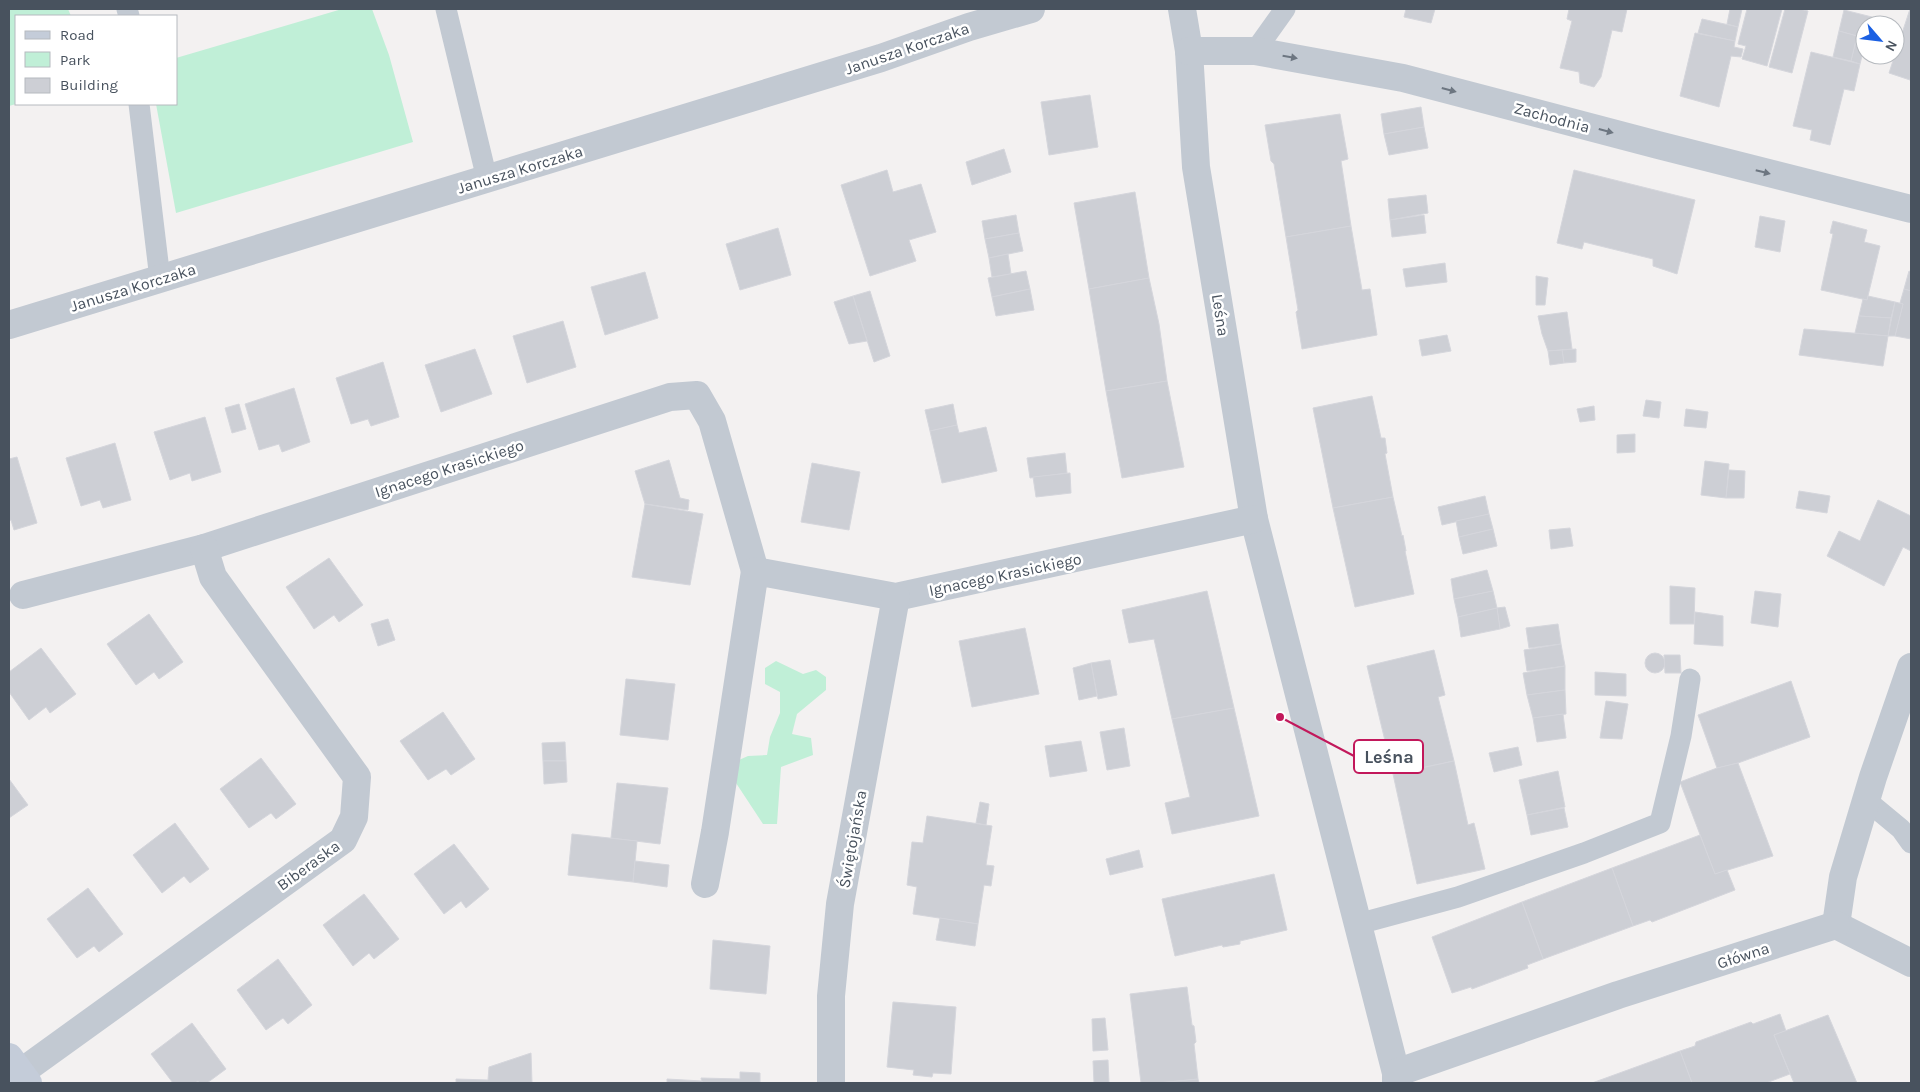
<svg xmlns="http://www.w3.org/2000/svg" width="1920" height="1092" font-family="Karla,sans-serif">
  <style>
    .green { fill: #c0efd7 }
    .building { fill: #cdcfd5; stroke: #d5d6dc }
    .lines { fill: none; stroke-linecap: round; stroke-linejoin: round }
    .lane { stroke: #c2c9d2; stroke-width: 21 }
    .street { stroke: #c2c9d2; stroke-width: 28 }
    .secondary { stroke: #c4ccd9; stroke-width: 28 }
    .oneway { fill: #6d7681 }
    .labels { text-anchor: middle; stroke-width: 5; stroke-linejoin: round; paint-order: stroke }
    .street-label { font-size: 16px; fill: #48525e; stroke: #fff }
    .leader { fill: none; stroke: #c2185b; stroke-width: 2 }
    .callout-dot { fill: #c2185b; stroke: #fff; stroke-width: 2 }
    .callout { fill: #fff; stroke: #c2185b; stroke-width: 2 }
    .callout-label { font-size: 18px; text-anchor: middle; font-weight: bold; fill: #48525e }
  </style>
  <rect width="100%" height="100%" fill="#f3f1f1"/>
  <!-- green -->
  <g class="green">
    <polygon points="9,9 68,9 71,16 16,16 16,104 9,106"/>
    <polygon points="342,9 372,9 389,55 413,142 176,213 156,104 176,104 176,58"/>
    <polygon points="776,661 803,674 816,670 826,677 826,690 797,714 792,734 811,738 813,755 781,767 777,824 763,824 736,783 739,760 748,756 767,755 770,737 780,713 780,692 765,684 765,668"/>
  </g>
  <!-- building -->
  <g class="building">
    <polygon points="1406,9 1435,9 1431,23 1404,17"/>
    <polygon points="1569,9 1627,9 1622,32 1612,30 1601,77 1594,87 1580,83 1579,72 1560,68 1572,21 1567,19"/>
    <polygon points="1730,9 1742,9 1738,27 1727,24"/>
    <polygon points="1747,9 1782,9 1767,66 1742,59 1746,46 1738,44"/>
    <polygon points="1785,9 1799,9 1808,11 1792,73 1769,67"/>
    <polygon points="1910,9 1911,9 1911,74 1910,80 1889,73"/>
    <polygon points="1844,10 1872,17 1870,25 1865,25 1865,44 1860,64 1851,61 1857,36 1839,31"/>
    <polygon points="1702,19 1738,27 1735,41 1698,33"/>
    <polygon points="1839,31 1857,36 1851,61 1833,57"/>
    <polygon points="1695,33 1735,41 1734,47 1743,49 1741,57 1731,56 1719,107 1680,96"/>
    <polygon points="1811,52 1860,64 1854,91 1844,89 1830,145 1810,140 1812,130 1793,126"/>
    <polygon points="1090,95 1098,147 1049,155 1041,102"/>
    <polygon points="1421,107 1424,127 1384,134 1381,114"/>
    <polygon points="1340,114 1348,159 1341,161 1351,226 1286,237 1274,164 1271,161 1265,125"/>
    <polygon points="1424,127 1428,148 1389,155 1384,134"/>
    <polygon points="1004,149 1011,172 972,185 966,162"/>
    <polygon points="887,170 893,192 921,184 936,232 909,240 916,261 870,276 841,185"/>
    <polygon points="1574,170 1695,200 1677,274 1653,266 1653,259 1584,242 1582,249 1557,243"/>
    <polygon points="1135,192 1149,278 1089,289 1074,203"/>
    <polygon points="1426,195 1428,213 1390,220 1388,199"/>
    <polygon points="1016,215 1019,233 985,239 982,221"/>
    <polygon points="1424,215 1426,233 1392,237 1390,220"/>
    <polygon points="1760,216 1785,221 1780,252 1755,247"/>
    <polygon points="1833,221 1867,230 1864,242 1880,246 1867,300 1821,290 1833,234 1830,233"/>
    <polygon points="1351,226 1362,290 1370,289 1377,335 1302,349 1296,312 1298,310 1286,237"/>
    <polygon points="778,228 791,275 740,290 726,244"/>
    <polygon points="1019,233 1023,251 989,258 985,239"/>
    <polygon points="1008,254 1011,274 992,277 989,258"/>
    <polygon points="1445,263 1447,282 1406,287 1403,269"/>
    <polygon points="1026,271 1030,289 992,297 988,278"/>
    <polygon points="1909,271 1911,272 1911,291 1904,289"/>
    <polygon points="645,272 658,318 605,335 591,287"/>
    <polygon points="1536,276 1548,278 1545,305 1536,305"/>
    <polygon points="1149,278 1159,324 1167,381 1106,391 1089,289"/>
    <polygon points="1030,289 1034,310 996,316 992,297"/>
    <polygon points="1904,289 1911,291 1911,339 1895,336 1903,304 1900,303"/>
    <polygon points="870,291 890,356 874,362 853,296"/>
    <polygon points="853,296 867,341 849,344 834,302"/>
    <polygon points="1868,296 1895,302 1891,318 1859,316 1863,299 1867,300"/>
    <polygon points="1895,302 1903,304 1895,336 1888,336"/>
    <polygon points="1567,312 1572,349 1548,351 1542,334 1538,316"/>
    <polygon points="1859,316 1891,318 1888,336 1855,333"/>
    <polygon points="563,321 576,367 527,383 513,336"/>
    <polygon points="1804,329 1888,336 1883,366 1799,355"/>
    <polygon points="1447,335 1451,351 1422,356 1419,340"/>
    <polygon points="475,349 492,394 441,412 425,365"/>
    <polygon points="1576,349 1576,362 1564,363 1562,350"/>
    <polygon points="1562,350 1564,363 1550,365 1548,351"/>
    <polygon points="383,362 399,417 371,426 368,419 351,424 336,378"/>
    <polygon points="1167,381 1184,467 1122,478 1106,391"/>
    <polygon points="294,388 310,442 282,452 279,444 259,450 245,404"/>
    <polygon points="1372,396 1381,438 1385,438 1387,453 1385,454 1393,497 1333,508 1313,408"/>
    <polygon points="1646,400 1661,402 1659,418 1643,416"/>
    <polygon points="239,404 246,429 232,433 225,408"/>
    <polygon points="953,404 957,425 930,431 925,410"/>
    <polygon points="1594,406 1595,420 1580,422 1577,409"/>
    <polygon points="1686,409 1708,412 1706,428 1684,426"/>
    <polygon points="205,417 221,472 192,481 190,473 170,480 154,432"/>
    <polygon points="957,425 959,433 986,427 997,471 942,483 930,431"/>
    <polygon points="1635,434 1635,452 1617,453 1617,435"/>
    <polygon points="115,443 131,500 103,508 100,500 81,506 66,458"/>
    <polygon points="1065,453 1067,473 1030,478 1027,458"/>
    <polygon points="17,457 37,523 14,530 11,520 9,521 9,459"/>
    <polygon points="669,460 680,498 689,500 688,510 645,504 635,471"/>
    <polygon points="1705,461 1729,464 1726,498 1701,495"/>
    <polygon points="812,463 860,472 849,530 801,522"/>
    <polygon points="1729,470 1745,471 1744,498 1726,498"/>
    <polygon points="1070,473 1071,493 1036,497 1033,477"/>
    <polygon points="1799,491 1830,496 1827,513 1796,508"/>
    <polygon points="1485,496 1489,514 1442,525 1438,507"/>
    <polygon points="1393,497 1402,536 1403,535 1406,551 1405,551 1414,594 1355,607 1333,508"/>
    <polygon points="1878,500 1911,516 1911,551 1903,547 1884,586 1827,556 1839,531 1860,541"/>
    <polygon points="645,504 703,514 690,585 632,577"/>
    <polygon points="1489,514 1493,529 1459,537 1456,521"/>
    <polygon points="1570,528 1573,546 1551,549 1549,530"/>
    <polygon points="1493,529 1497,546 1463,554 1459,537"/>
    <polygon points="329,558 363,605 339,622 334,615 314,629 286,587"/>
    <polygon points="1487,570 1493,591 1454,599 1451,579"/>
    <polygon points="1670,586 1695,588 1694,624 1670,624"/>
    <polygon points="1207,591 1234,708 1172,719 1154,639 1129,643 1122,610"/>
    <polygon points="1493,591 1497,608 1458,617 1454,599"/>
    <polygon points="1755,591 1781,594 1778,627 1751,623"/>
    <polygon points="1505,607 1510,626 1500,629 1497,608"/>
    <polygon points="1497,608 1500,629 1461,637 1458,617"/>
    <polygon points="1695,612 1723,616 1723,646 1694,644"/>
    <polygon points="149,614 183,662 159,679 154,672 136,685 107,644"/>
    <polygon points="388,619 395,640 378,646 371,624"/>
    <polygon points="1558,624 1561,644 1529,648 1526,628"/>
    <polygon points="1025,628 1039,694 972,707 959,641"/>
    <polygon points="1561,644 1565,666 1527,671 1524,650"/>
    <polygon points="41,648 76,694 50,713 46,707 29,720 9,692 9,672"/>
    <polygon points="1434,650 1445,695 1438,697 1454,761 1393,774 1367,666"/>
    <circle cx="1655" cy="663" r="10"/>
    <polygon points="1664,655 1680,655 1681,673 1665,673"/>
    <polygon points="1110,660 1117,695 1098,699 1091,663"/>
    <polygon points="1091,663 1097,696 1079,700 1073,668"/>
    <polygon points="1565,666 1565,690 1527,695 1523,673"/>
    <polygon points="1595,672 1626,674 1626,696 1595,695"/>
    <polygon points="626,679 675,684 668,740 620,735"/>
    <polygon points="1791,681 1810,737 1738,763 1717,768 1698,715"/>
    <polygon points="1565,690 1566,714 1533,718 1527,695"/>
    <polygon points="1606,701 1628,704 1622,739 1600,738"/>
    <polygon points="1234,708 1259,816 1172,834 1165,803 1190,797 1172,719"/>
    <polygon points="443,712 475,759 451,775 446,769 428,780 400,741"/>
    <polygon points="1563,714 1566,738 1537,742 1533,718"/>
    <polygon points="1124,728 1130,766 1107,770 1100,732"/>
    <polygon points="1081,741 1087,771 1050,777 1045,746"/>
    <polygon points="565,742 566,761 543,761 542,743"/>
    <polygon points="1518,747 1522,765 1494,772 1489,753"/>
    <polygon points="261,758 296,804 276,819 271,813 249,828 220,789"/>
    <polygon points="543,761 566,761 567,782 544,784"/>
    <polygon points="1454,761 1468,825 1474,823 1485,869 1417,884 1393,774"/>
    <polygon points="1738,763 1773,856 1715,874 1680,782 1717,768"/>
    <polygon points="1558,771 1565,807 1527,815 1519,780"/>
    <polygon points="9,779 28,805 9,818"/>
    <polygon points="617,783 668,788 660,844 611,838"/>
    <polygon points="980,802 989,804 986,825 976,823"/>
    <polygon points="1564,808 1568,827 1531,835 1527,815"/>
    <polygon points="927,816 992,826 986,865 994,866 991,886 984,885 978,924 913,914 917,887 907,885 912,842 923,843"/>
    <polygon points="175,823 209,869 190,883 184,876 162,893 133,855"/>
    <polygon points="572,834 637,841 633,882 568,875"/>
    <polygon points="1700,835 1715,874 1727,870 1735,890 1652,922 1650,920 1633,926 1612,868"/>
    <polygon points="454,844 489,889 466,908 461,901 444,914 414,874"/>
    <polygon points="1139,850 1143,867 1110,875 1106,859"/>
    <polygon points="635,861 669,865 667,887 633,882"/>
    <polygon points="1612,868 1633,926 1543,959 1522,902"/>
    <polygon points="1274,874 1287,930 1240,941 1240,944 1223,947 1222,945 1175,956 1162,899"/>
    <polygon points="88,888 123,934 99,952 94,946 77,958 47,919"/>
    <polygon points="364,894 399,939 374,959 369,953 353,966 323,925"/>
    <polygon points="1522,902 1543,959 1527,965 1528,968 1472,989 1471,987 1452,993 1432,937"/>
    <polygon points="940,918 978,924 975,946 936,940"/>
    <polygon points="713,940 770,946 766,994 710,989"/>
    <polygon points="278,959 312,1005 288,1024 283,1018 266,1030 237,990"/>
    <polygon points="1187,987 1192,1025 1194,1026 1196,1042 1194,1044 1198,1079 1158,1083 1141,1083 1130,994"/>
    <polygon points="893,1002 956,1007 951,1074 933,1073 932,1077 913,1075 914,1070 887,1067"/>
    <polygon points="1780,1014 1786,1031 1774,1035 1790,1074 1766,1083 1692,1083 1680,1051 1695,1046 1696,1042 1751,1022 1753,1024"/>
    <polygon points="1828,1015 1857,1083 1794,1083 1774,1035"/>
    <polygon points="1105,1018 1108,1050 1093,1051 1092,1019"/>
    <polygon points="192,1023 226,1069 207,1083 200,1083 198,1081 195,1083 173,1083 151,1054"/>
    <polygon points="1680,1051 1692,1083 1592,1083"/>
    <polygon points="531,1053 532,1083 456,1083 456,1079 488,1080 489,1067"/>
    <polygon points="1108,1060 1109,1083 1094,1083 1093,1061"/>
    <polygon points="740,1072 760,1073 760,1083 702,1083 701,1078 740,1079"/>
    <polygon points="667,1079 702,1081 702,1083 667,1083"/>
    <polygon points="1198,1079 1199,1083 1158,1083"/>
  </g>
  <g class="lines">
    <!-- lane -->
    <g class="lane">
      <polyline points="127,9 129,16"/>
      <polyline points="446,9 487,179"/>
      <polyline points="1255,51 1285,9"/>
      <polyline points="139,104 160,279"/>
      <polyline points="1866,800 1901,829 1911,843"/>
      <polyline points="1358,924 1458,897 1584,853 1660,823 1681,736 1690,679"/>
    </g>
    <!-- street -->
    <g class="street">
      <polyline points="1182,9 1189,51 1196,167 1254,519 1396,1073 1396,1083"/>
      <polyline points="1189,51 1255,51 1403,78 1658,145 1911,209"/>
      <polyline points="9,325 881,58 969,27 1031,9"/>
      <polyline points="23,595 204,548 670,397 697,395 712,421 755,571"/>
      <polyline points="705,884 715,832 755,571 896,597 1254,519"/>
      <polyline points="1836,925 1843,877 1873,777 1911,667"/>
      <polyline points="1836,925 1911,963"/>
      <polyline points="20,1073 343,840 354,817 357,777 213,577 204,548"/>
      <polyline points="1396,1073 1618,995 1836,925"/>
      <polyline points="831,1083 831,996 840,904 896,597"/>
    </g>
    <!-- secondary -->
    <polyline class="secondary" points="9,1057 28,1083"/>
  </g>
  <!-- one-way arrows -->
  <defs><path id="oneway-solid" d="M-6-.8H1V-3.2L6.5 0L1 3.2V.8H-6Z" transform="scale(1.25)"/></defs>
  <g class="oneway">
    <use href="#oneway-solid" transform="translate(1290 57) rotate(10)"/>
    <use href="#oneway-solid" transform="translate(1449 90) rotate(15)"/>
    <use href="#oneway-solid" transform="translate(1606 131) rotate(15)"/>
    <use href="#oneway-solid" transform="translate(1763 172) rotate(14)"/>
  </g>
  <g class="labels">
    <!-- street labels -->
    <g class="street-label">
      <text transform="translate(907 48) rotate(-19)" y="6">Janusza Korczaka</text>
      <text transform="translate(1552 117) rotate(15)" y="6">Zachodnia</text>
      <text transform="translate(520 169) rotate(-17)" y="6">Janusza Korczaka</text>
      <text transform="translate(133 287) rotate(-17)" y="6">Janusza Korczaka</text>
      <text transform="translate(1221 315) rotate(81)" y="6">Leśna</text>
      <text transform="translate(449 468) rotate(-18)" y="6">Ignacego Krasickiego</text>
      <text transform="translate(1005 574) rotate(-12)" y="6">Ignacego Krasickiego</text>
      <text transform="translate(852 839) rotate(-80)" y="6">Świętojańska</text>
      <text transform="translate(308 865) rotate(-36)" y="6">Biberaska</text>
      <text transform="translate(1743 955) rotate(-18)" y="6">Główna</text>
    </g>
  </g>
  <!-- callouts -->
  <path class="leader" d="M1280 717L1354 756"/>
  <circle class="callout-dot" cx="1280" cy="717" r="5"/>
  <rect class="callout" x="1354" y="740" width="69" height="33" rx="5"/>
  <g class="callout-label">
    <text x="1389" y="763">Leśna</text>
  </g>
  <!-- border -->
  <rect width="1920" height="1092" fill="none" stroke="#48525e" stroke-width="20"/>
  <!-- legend -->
  <rect x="15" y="15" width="162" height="90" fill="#ffffff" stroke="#b6babf"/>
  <rect x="25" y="31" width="25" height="8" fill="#c4ccd9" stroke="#b6babf"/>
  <text x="60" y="40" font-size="15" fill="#48525e">Road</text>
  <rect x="25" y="52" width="25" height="15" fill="#c0efd7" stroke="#b6babf"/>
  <text x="60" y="65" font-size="15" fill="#48525e">Park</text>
  <rect x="25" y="78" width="25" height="15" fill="#cdcfd5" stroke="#b6babf"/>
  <text x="60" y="90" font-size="15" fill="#48525e">Building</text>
  <!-- north arrow -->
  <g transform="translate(1880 40) rotate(118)"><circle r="24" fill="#ffffff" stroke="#b6babf"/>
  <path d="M0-4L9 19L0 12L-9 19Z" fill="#1b60e3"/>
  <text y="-8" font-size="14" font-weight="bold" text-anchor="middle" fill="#48525e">N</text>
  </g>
</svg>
